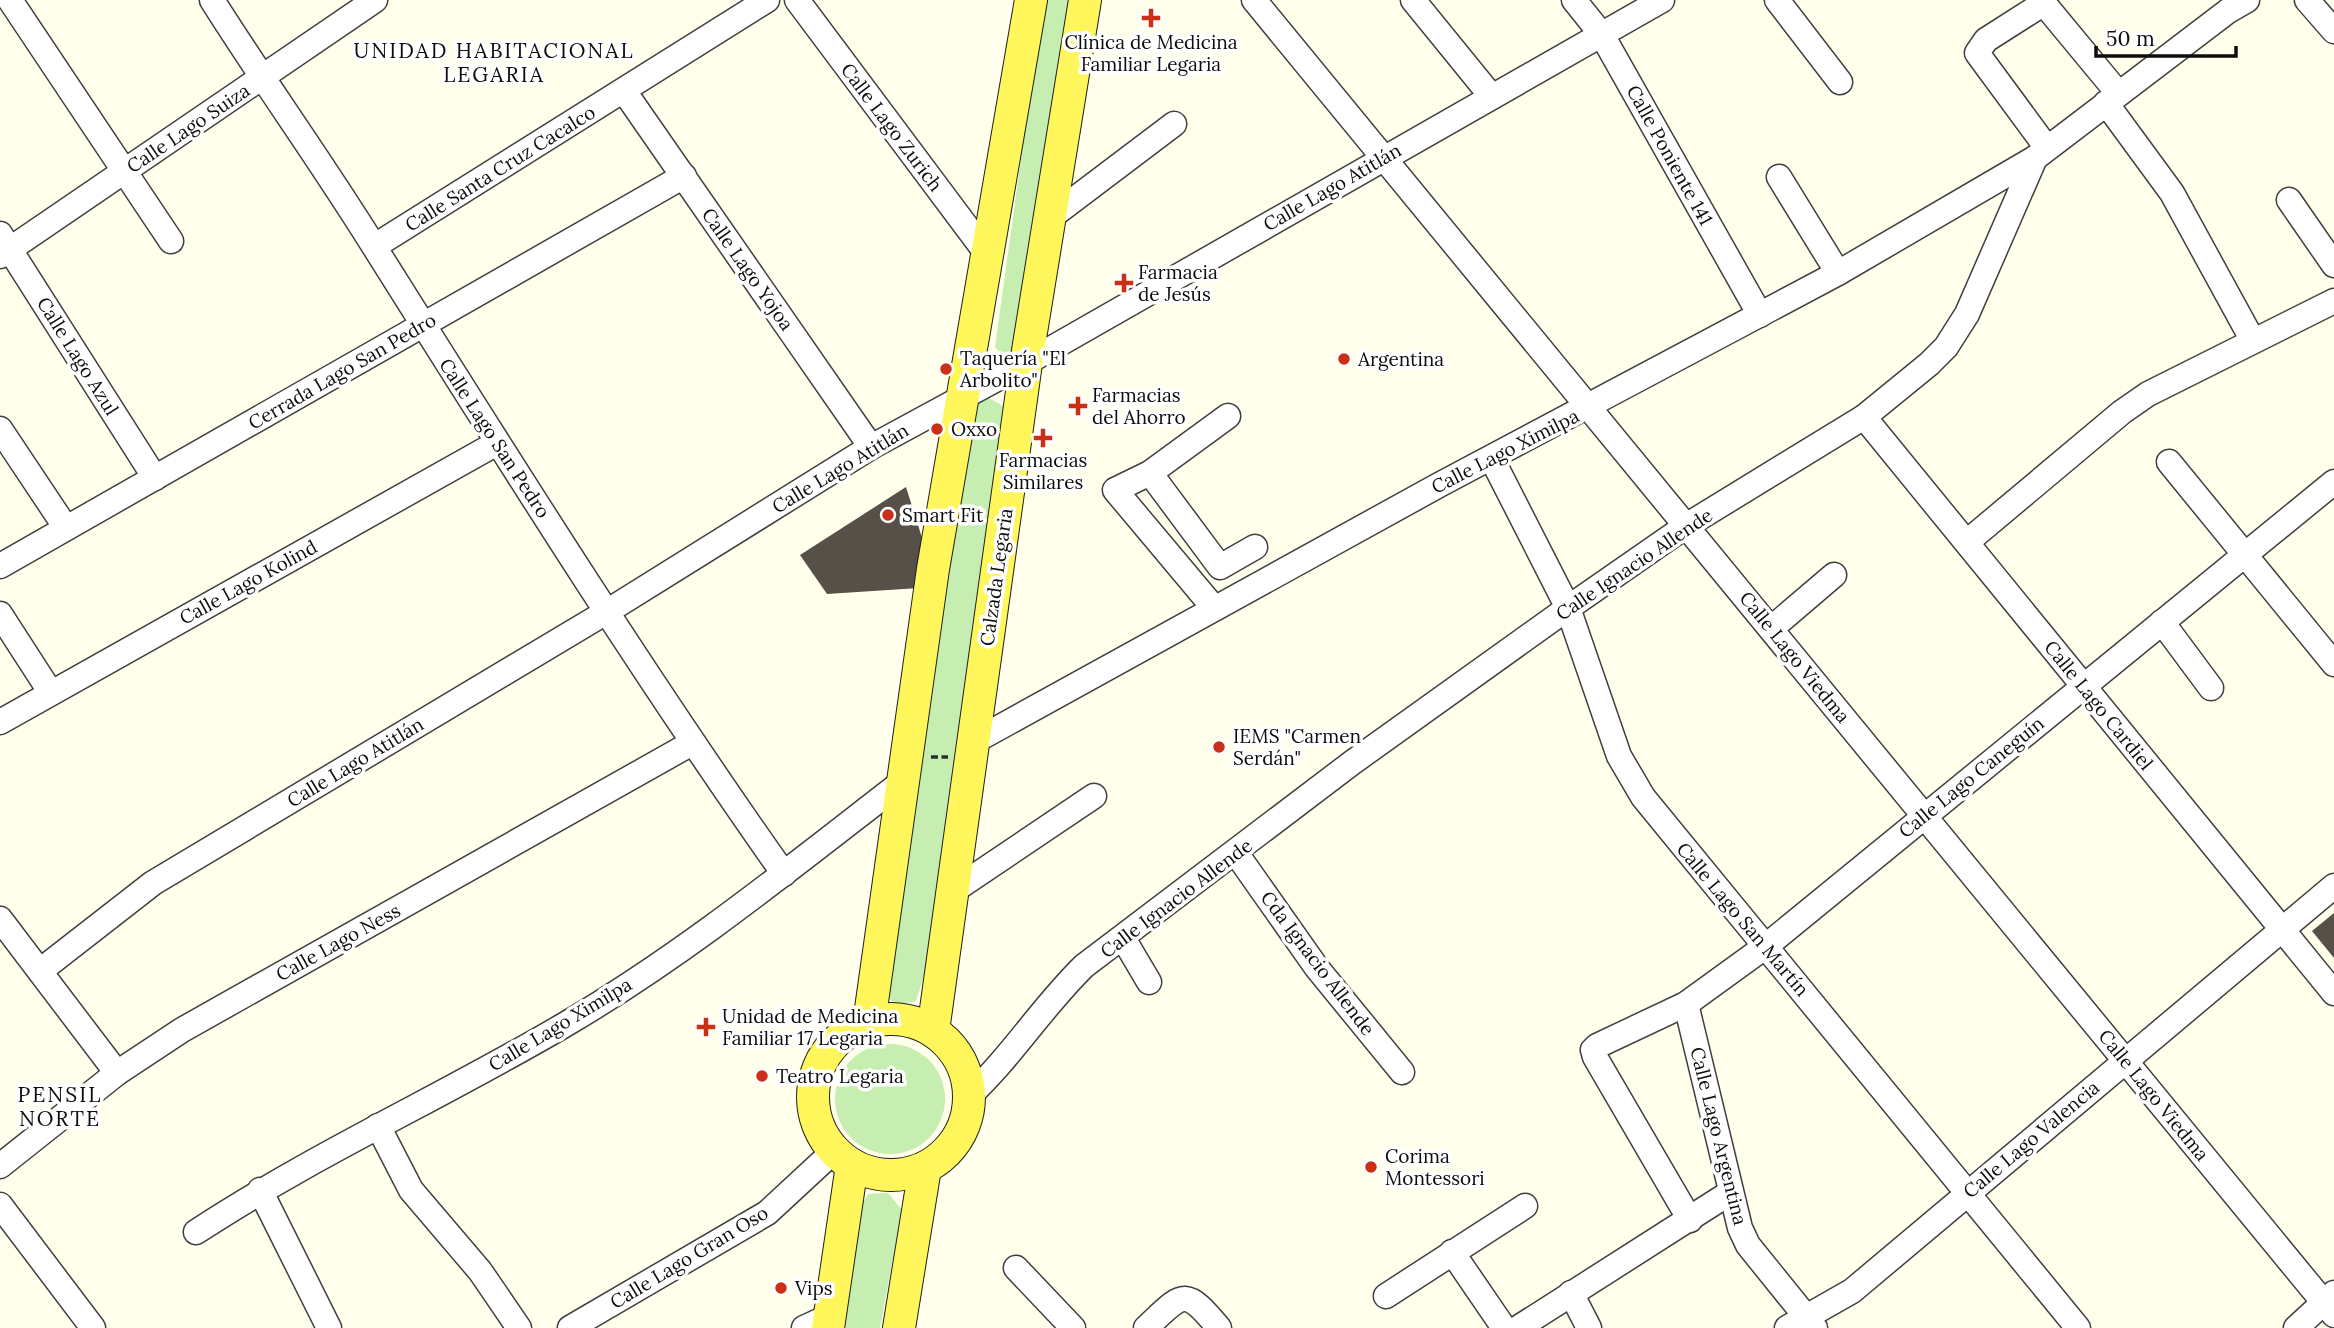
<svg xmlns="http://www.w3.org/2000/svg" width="2334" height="1328" font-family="Lora,serif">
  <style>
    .green { fill: #c6eeb1 }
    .building { fill: #565048 }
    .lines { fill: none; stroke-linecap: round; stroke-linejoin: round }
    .minor-casing { stroke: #404040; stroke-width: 27 }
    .major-casing { stroke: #1e1e1e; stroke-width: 34 }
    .path { stroke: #2f2f2f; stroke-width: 3.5; stroke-dasharray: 7 3.5; stroke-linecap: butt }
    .minor { stroke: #fff; stroke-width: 24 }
    .major { stroke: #fff65c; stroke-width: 32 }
    .poi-dot { fill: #cb2f16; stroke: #fff; stroke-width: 2.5 }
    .labels { text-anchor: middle; stroke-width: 7; stroke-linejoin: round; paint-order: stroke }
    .poi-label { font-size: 19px; fill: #0d0d0d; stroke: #fff; text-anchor: start }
    .street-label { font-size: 19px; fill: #0d0d0d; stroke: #fff }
    .neighbourhood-label { font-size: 21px; letter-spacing: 2px; fill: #0d0d0d; stroke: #fff }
  </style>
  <rect width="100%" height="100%" fill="#ffffec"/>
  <!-- green -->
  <g class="green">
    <polygon points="1043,0 1077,0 1012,358 1005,359 995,347"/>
    <polygon points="987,397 1005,407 926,969 916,1001 895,1005 887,995 887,986 972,407"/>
    <circle cx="890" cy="1099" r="55"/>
    <polygon points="888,1193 902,1210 880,1328 841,1328 856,1216 868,1194"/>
  </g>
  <!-- building -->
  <g class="building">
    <polygon points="906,487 924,544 919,588 827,594 800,555"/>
    <polygon points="2334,913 2334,958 2312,931"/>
  </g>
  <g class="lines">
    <!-- minor casing -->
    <g class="minor-casing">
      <g id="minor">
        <polyline points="10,0 171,241"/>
        <path d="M 212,0 C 265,84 323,164 375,248 C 508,459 640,670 784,874"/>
        <polyline points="797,0 987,254"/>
        <polyline points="1254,0 2334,1315"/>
        <polyline points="1413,0 1492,97"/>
        <polyline points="1574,0 1602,35 1760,315"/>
        <polyline points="1777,0 1840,82"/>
        <polyline points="2041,0 2118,93"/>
        <polyline points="2307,0 2334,31"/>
        <polyline points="2044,3 1986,40 1977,53 2047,148"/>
        <polyline points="624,91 871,447"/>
        <polyline points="2106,103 2172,193 2253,341"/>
        <polyline points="1779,177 1838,273"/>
        <polyline points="2289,200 2334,265"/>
        <polyline points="1051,217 1174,124"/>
        <polyline points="0,234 155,478"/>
        <polyline points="375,246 767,0"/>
        <polyline points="0,256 375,0"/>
        <polyline points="1864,417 2334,993"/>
        <polyline points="0,429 66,528"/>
        <polyline points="1492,459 1568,608 1619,756 1643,797 2078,1328"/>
        <polyline points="2169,462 2334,664"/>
        <polyline points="1150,473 1220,567 1255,547"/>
        <polyline points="1967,542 2122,412 2148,394 2334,301"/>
        <polyline points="0,566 684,176"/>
        <polyline points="1214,608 1115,490 1150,473 1228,416"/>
        <polyline points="0,614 51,693"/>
        <polyline points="2162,622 2211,688"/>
        <polyline points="1772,628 1834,575"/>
        <polyline points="0,722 497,443"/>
        <polyline points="973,742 1439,485 1838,273 2035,158"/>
        <polyline points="1236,853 1317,968 1402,1072"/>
        <polyline points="950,893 1094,796"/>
        <polyline points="0,919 117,1073"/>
        <polyline points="1123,938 1149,982"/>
        <polyline points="40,971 153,883 608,611 871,447 1026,363 1662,0"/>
        <polyline points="1686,1004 1740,1228 1748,1245 1815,1328"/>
        <path d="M 969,1096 C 1012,1056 1042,1007 1084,966 L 1353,762 L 1568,608 L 1686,526 L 1864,417 L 1929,364 L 1946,347 L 1967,314 L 2035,158 L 2228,11 L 2247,0"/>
        <polyline points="378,1126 411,1190 480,1271 519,1328"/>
        <polyline points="0,1166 117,1073 182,1030 692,743"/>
        <polyline points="260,1190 329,1328"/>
        <polyline points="0,1205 93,1328"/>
        <polyline points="1690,1220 1595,1057 1593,1050 1597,1046 1686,1004 1766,946 2334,482"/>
        <path d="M 196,1232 C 315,1154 444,1096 566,1024 C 685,954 793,866 902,782"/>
        <polyline points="1452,1252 1504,1328"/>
        <polyline points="1016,1268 1073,1328"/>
        <polyline points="1571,1293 1589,1328"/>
        <polyline points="1386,1296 1525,1206"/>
        <polyline points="570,1328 767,1213 834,1151"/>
        <polyline points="804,1328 830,1316"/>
        <path d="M 1146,1328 C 1183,1293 1184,1286 1219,1328"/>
        <polyline points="1518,1328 1731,1192"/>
        <polyline points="1787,1328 1852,1291 2334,886"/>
        <polyline points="2296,1328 2334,1293"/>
      </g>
    </g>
    <!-- major casing -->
    <g class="major-casing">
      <g id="major">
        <circle cx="891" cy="1097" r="78"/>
        <polyline points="869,1023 933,569 1031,0"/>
        <polyline points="933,1031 1026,363 1085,0"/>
        <polyline points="828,1328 852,1165"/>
        <polyline points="899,1328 925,1168"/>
      </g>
    </g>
    <!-- path -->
    <polyline class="path" points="931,757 948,757"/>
    <!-- minor -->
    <use href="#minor" class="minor"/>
    <!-- major -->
    <use href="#major" class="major"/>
  </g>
  <!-- markers -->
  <g class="poi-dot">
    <path d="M1147.5 7.5h7v7h7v7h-7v7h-7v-7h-7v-7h7z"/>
    <path d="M1120.5 272.5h7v7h7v7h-7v7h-7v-7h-7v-7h7z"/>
    <circle cx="1344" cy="359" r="7"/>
    <circle cx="946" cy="369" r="7"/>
    <path d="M1074.5 395.5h7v7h7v7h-7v7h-7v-7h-7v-7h7z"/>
    <circle cx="937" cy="429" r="7"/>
    <path d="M1039.5 427.5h7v7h7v7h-7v7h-7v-7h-7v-7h7z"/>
    <circle cx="888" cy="515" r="7"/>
    <circle cx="1219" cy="747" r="7"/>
    <path d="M702.5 1016.5h7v7h7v7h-7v7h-7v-7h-7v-7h7z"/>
    <circle cx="762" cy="1076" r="7"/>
    <circle cx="1371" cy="1167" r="7"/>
    <circle cx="781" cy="1288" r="7"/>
  </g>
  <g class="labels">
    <!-- poi labels -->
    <g class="poi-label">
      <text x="1151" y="49" text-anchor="middle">Clínica de Medicina<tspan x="1151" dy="22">Familiar Legaria</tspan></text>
      <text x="1138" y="279">Farmacia<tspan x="1138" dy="22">de Jesús</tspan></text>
      <text x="960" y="365">Taquería "El<tspan x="960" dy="22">Arbolito"</tspan></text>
      <text x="1358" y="366">Argentina</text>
      <text x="1092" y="402">Farmacias<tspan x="1092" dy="22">del Ahorro</tspan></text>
      <text x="951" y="436">Oxxo</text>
      <text x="1043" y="467" text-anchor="middle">Farmacias<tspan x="1043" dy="22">Similares</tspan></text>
      <text x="902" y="522">Smart Fit</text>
      <text x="1233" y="743">IEMS "Carmen<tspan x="1233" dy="22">Serdán"</tspan></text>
      <text x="722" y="1023">Unidad de Medicina<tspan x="722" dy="22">Familiar 17 Legaria</tspan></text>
      <text x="776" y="1083">Teatro Legaria</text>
      <text x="1385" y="1163">Corima<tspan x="1385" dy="22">Montessori</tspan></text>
      <text x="795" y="1295">Vips</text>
    </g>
    <!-- street labels -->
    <g class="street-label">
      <text transform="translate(892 127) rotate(53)" y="7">Calle Lago Zurich</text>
      <text transform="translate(188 128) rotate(-34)" y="7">Calle Lago Suiza</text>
      <text transform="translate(1670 155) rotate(61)" y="7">Calle Poniente 141</text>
      <text transform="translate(500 168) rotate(-32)" y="7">Calle Santa Cruz Cacalco</text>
      <text transform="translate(1332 187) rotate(-30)" y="7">Calle Lago Atitlán</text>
      <text transform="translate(748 269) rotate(55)" y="7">Calle Lago Yojoa</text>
      <text transform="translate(78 356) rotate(58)" y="7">Calle Lago Azul</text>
      <text transform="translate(342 371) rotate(-30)" y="7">Cerrada Lago San Pedro</text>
      <text transform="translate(495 438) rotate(57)" y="7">Calle Lago San Pedro</text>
      <text transform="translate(1505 451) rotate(-27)" y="7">Calle Lago Ximilpa</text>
      <text transform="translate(840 468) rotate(-31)" y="7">Calle Lago Atitlán</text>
      <text transform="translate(1634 564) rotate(-34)" y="7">Calle Ignacio Allende</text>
      <text transform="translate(996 577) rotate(-82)" y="7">Calzada Legaria</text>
      <text transform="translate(248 582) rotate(-29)" y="7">Calle Lago Kolind</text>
      <text transform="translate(1795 657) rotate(51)" y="7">Calle Lago Viedma</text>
      <text transform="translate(2099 705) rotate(51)" y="7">Calle Lago Cardiel</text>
      <text transform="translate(355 762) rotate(-31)" y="7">Calle Lago Atitlán</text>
      <text transform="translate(1971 777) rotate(-39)" y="7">Calle Lago Caneguín</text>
      <text transform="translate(1176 898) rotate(-37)" y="7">Calle Ignacio Allende</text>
      <text transform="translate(1743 919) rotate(50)" y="7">Calle Lago San Martín</text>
      <text transform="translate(338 942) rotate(-29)" y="7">Calle Lago Ness</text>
      <text transform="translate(1318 963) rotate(53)" y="7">Cda Ignacio Allende</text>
      <text transform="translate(560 1024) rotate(-31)" y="7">Calle Lago Ximilpa</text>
      <text transform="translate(2154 1095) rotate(51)" y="7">Calle Lago Viedma</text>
      <text transform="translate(1719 1136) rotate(76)" y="7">Calle Lago Argentina</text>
      <text transform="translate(2031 1139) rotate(-40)" y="7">Calle Lago Valencia</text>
      <text transform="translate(689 1257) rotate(-31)" y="7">Calle Lago Gran Oso</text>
    </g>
    <!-- neighbourhood labels -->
    <g class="neighbourhood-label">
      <text x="494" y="58">UNIDAD HABITACIONAL<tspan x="494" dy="24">LEGARIA</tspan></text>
      <text x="60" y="1102">PENSIL<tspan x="60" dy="24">NORTE</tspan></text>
    </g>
  </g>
  <!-- scale -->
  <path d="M2096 46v10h140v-10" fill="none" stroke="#0d0d0d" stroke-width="3.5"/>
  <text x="2106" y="46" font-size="21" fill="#0d0d0d" stroke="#ffffff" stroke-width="5" paint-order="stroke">50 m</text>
</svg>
